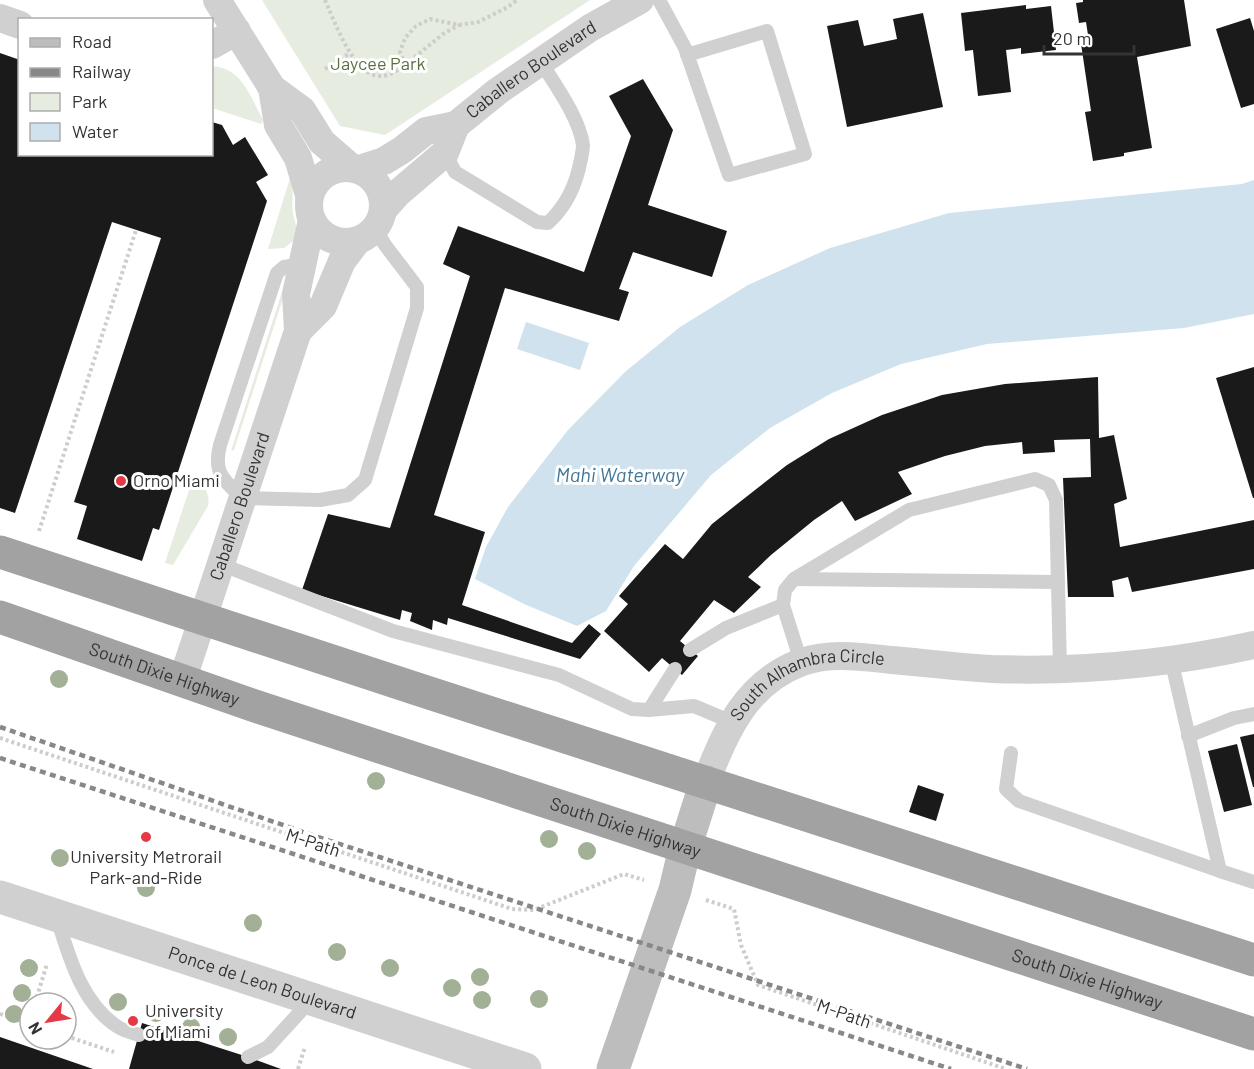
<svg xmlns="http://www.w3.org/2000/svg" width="1254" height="1069" font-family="Barlow,sans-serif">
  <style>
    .green { fill: #e6ecdf }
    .water { fill: #cfe2ee }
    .building { fill: #1a1a1a }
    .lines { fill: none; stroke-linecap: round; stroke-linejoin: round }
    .path { stroke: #cdcdcd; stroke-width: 4; stroke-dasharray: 3 3; stroke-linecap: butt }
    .service { stroke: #d0d0d0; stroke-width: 14 }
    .minor { stroke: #d0d0d0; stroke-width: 28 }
    .tertiary { stroke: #d0d0d0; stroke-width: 33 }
    .secondary { stroke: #bdbdbd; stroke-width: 33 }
    .trunk { stroke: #a2a2a2; stroke-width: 33 }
    .rail { stroke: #888; stroke-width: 4.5; stroke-dasharray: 6 4.5; stroke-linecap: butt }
    .tree { fill: #a2b095 }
    .poi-dot { fill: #e63946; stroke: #fff; stroke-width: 2 }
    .labels { text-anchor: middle; stroke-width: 6; stroke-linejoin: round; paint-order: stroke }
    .park-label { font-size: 18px; fill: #56703f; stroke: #fff }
    .street-label { font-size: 18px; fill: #333; stroke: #fff }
    .poi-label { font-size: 18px; fill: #333; stroke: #fff; text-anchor: start }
    .water-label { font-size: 20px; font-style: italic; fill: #3f7597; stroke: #fff }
  </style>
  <rect width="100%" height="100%" fill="#fff"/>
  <!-- green -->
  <g class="green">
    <polygon points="262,0 590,0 385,135 340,126"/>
    <path d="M 212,66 C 242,68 250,96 263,120 L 261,124 L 212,108 Z"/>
    <path d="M 290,178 C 295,193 291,201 293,214 C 295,222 298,229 297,238 L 284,248 L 268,249 Z"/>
    <polygon points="282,292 285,292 234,450 231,451"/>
    <path d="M 194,475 C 202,485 211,492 208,506 L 173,565 L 165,563 Z"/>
  </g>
  <!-- water -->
  <g class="water">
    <polygon points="1254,180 1254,314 1184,328 987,344 901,364 832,393 770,428 711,475 634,566 606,611 577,626 524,604 475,579 486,547 508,507 568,430 625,372 680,327 748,285 830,248 949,213 1242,184"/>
    <polygon points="526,322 589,343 580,370 517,349"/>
  </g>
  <!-- building -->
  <g class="building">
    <polygon points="1083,0 1184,0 1191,46 1137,57 1152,148 1124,153 1124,156 1093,161 1085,112 1091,111 1080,37 1088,35 1086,22 1079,23 1076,3 1083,2"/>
    <polygon points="1026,5 1026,9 1051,6 1056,50 1021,54 1021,48 1006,50 1011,92 978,96 973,50 965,51 961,13"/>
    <polygon points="923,13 943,107 847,127 827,26 858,20 864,46 897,39 893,19"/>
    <polygon points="1250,18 1254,31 1254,104 1241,108 1216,29"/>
    <polygon points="0,53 20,60 20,154 212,154 212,122 222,125 233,145 245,137 268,175 256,182 267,201 159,530 153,528 142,561 77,539 87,506 74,502 161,238 112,222 15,513 0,508"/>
    <polygon points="643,79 673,130 648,205 727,231 712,277 633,252 619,289 629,292 619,321 505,288 434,515 485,532 462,605 572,643 589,624 601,634 580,659 448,618 447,625 433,620 432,630 410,621 412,613 402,610 400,620 302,590 328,514 390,528 470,276 443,264 458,226 584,272 631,136 609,96"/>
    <polygon points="1254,367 1254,498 1253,498 1216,378"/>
    <polygon points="1098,377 1099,438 1114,435 1127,499 1114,504 1120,547 1254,520 1254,569 1132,592 1128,577 1112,581 1114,597 1068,597 1063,478 1091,477 1090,439 1054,440 1055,452 1023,454 1022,442 985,446 945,456 898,472 912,494 855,521 842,501 814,520 771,555 748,577 761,587 734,613 714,600 680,641 698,656 682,675 662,658 649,672 604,631 628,604 619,596 665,544 683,559 712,524 741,501 787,465 829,439 882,415 942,395 1005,384"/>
    <polygon points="1254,734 1254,787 1253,787 1240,737"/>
    <polygon points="1237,744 1252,805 1224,812 1208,751"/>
    <polygon points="918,785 944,794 936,821 909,812"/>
    <polygon points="142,1023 248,1057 281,1069 129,1069"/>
    <polygon points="0,1037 93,1069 0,1069"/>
  </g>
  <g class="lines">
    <!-- path -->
    <g class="path">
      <path d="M 325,0 C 334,20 354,77 380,76 C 390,76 398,70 405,65 L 400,52 L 405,38 L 416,26 L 430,19 L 459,25 L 478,22 L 508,7 L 517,0"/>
      <polyline points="405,65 443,34 459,25"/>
      <polyline points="325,69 350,53"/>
      <polyline points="39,531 136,230"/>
      <polyline points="0,738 512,909 534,910 624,874 644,880"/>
      <polyline points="706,900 734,909 741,945 758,985 1006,1069"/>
      <polyline points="35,1003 47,964"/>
      <polyline points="0,1014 30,1024"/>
      <polyline points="28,1023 30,1017"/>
      <polyline points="66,1036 114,1052"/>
      <polyline points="298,1069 305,1047"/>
    </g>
    <!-- service -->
    <g class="service">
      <polyline points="659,0 685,48 729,175 805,154 767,31 687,55"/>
      <path d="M 445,153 L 455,172 L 537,222 L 548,223 C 567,205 576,185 581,159 C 582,154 583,149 583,145 C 579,117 555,85 541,62"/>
      <path d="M 303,264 L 284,267 L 277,273 L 220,445 C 213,473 223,479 242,498 L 320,500 L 348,495 L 365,480 L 417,308 L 417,287 L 385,245 L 375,228"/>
      <polyline points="220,564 393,631 559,675 632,709 649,710 694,706 732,722"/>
      <polyline points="795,579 1057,582"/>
      <polyline points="690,650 726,628 783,605"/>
      <polyline points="1171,659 1220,871 1254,882"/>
      <polyline points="801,662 783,605 785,590 794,579 909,510 1035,479 1049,485 1056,500 1060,669"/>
      <polyline points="649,710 675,669"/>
      <polyline points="1188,736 1234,718 1254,714"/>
      <polyline points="1011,753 1006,789 1019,801 1220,871"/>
      <path d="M 57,918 C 69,956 81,1003 118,1027 C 124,1031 133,1033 139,1035"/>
      <polyline points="248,1057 268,1047 311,1000"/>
    </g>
    <!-- minor -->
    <g class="minor">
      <polyline points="217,0 272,88 302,110 322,142 352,168"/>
      <polyline points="0,18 20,25"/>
      <polyline points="212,45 237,31"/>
      <polyline points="272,88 278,125 298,158 309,195"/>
      <circle cx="346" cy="205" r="37"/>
      <path id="s1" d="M 359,169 L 384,161 L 402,150 L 426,131 L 456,125 L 498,91 L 590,28 L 640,0"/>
      <polyline points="383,210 398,193 445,153 456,125"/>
      <polyline points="298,331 323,306 342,261 358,240"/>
      <path id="s2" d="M 182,681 L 298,331 L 296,294 L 312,220"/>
      <path id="s3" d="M 706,782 C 725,731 747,682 802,662 C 831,652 862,657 892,660 C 925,663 958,667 992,669 C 1078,672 1169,664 1254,645"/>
    </g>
    <!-- tertiary -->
    <path class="tertiary" id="s4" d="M 0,897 L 525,1069"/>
    <!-- secondary -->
    <polyline class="secondary" points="613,1069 675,890 685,848 706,782"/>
    <!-- trunk -->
    <g class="trunk">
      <polyline points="0,552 414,688 1254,960"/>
      <path id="s5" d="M 0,617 L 252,705 L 1254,1034"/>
    </g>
    <!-- rail -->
    <g class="rail">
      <polyline points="0,727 306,833 1027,1069"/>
      <polyline points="0,758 951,1069"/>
    </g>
  </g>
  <!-- trees -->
  <g class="tree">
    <circle cx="59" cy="679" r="9"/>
    <circle cx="376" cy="781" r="9"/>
    <circle cx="549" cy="839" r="9"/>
    <circle cx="587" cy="851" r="9"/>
    <circle cx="60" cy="858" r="9"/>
    <circle cx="146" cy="888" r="9"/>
    <circle cx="253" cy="923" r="9"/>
    <circle cx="337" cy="952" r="9"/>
    <circle cx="29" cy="968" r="9"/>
    <circle cx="390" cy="968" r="9"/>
    <circle cx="480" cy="977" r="9"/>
    <circle cx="452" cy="988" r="9"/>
    <circle cx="22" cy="993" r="9"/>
    <circle cx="539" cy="999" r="9"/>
    <circle cx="482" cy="1000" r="9"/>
    <circle cx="118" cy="1002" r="9"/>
    <circle cx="156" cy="1013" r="9"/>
    <circle cx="14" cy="1014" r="9"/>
    <circle cx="191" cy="1027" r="9"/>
    <circle cx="228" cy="1037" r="9"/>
  </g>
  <!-- markers -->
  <g class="poi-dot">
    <circle cx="121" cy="481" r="6"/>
    <circle cx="146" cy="837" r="6"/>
    <circle cx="133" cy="1021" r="6"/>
  </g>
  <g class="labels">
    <!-- park labels -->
    <g class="park-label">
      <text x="378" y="70">Jaycee Park</text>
    </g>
    <!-- street labels -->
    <g class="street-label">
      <text dy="6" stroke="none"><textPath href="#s1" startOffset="202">Caballero Boulevard</textPath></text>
      <text dy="6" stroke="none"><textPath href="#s2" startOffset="184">Caballero Boulevard</textPath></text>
      <text dy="6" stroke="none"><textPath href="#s5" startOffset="174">South Dixie Highway</textPath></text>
      <text dy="6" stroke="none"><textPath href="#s3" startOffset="156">South Alhambra Circle</textPath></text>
      <text dy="6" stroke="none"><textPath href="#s5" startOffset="660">South Dixie Highway</textPath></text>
      <text transform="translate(313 843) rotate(18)" y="6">M-Path</text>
      <text dy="6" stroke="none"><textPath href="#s5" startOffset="1146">South Dixie Highway</textPath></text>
      <text dy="6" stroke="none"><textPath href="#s4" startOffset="276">Ponce de Leon Boulevard</textPath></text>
      <text transform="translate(844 1014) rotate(19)" y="6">M-Path</text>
    </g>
    <!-- poi labels -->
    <g class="poi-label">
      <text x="133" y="487">Orno Miami</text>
      <text x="146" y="863" text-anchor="middle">University Metrorail<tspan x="146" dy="21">Park-and-Ride</tspan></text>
      <text x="145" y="1017">University<tspan x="145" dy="21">of Miami</tspan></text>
    </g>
    <!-- water labels -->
    <g class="water-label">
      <text x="620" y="482">Mahi Waterway</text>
    </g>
  </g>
  <!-- legend -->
  <rect x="18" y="18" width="195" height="138" fill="#ffffff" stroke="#adadad" stroke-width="1.5"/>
  <rect x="30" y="38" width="30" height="9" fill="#bdbdbd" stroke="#adadad" stroke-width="1.5"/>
  <text x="72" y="48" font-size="18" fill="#333333">Road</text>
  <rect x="30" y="68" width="30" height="9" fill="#888888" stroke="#adadad" stroke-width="1.5"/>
  <text x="72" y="78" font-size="18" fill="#333333">Railway</text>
  <rect x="30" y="93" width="30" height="18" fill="#e6ecdf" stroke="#adadad" stroke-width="1.5"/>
  <text x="72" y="108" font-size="18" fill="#333333">Park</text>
  <rect x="30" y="123" width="30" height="18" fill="#cfe2ee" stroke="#adadad" stroke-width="1.5"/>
  <text x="72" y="138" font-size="18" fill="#333333">Water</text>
  <!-- north arrow -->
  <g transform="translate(48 1021) rotate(240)"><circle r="28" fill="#ffffff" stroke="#adadad" stroke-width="1.5"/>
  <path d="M0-4.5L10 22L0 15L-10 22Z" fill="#e63946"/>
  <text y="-9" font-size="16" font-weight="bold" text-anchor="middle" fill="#333333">N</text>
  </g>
  <!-- scale -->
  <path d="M1044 45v9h90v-9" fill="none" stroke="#333333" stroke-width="3"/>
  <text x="1053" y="45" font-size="18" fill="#333333" stroke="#ffffff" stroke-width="4.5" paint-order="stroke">20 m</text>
</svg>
